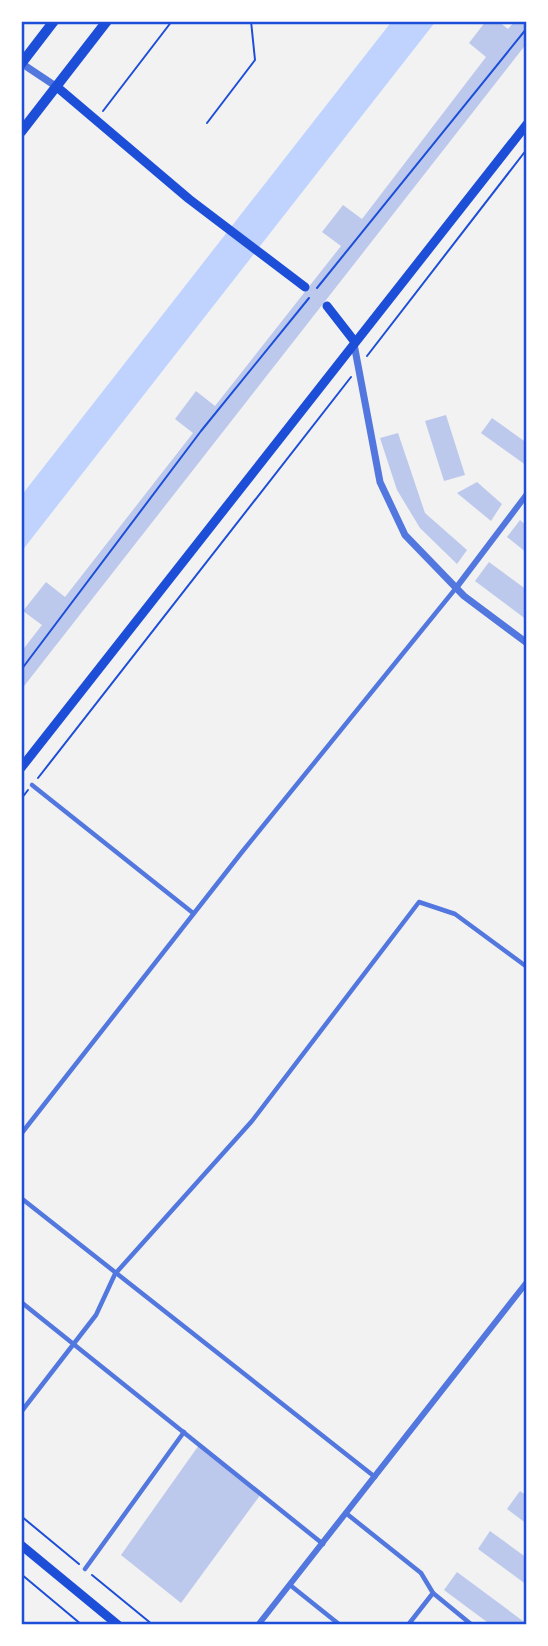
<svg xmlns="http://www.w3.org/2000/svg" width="548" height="1646" font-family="'Titillium Web',sans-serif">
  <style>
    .water { fill: #bfd3fe }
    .building { fill: #bdc9ec }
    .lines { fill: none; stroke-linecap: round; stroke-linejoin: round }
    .path { stroke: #1d4ed8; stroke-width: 2 }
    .pedestrian { stroke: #5277de; stroke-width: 4.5 }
    .minor { stroke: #5277de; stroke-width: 6 }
    .tertiary { stroke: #5277de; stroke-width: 7 }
    .secondary { stroke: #1d4ed8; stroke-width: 9 }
    .primary { stroke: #1d4ed8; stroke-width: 10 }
    .neatline { fill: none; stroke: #1d4ed8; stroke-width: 2.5 }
  </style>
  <rect width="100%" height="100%" fill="#f2f2f2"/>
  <!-- water -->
  <polygon class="water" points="392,21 436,21 21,552 21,496"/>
  <!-- building -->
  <g class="building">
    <polygon points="486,21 498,21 508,29 515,21 527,21 527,43 21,690 21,652 42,625 23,611 46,582 65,597 193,433 175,419 196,391 215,406 341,246 322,232 343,205 362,219 486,57 469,43"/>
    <polygon points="446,415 465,475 444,481 425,421"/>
    <polygon points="492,418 527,443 527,466 481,433"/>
    <polygon points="398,433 425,513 467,550 457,564 420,528 397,490 380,438"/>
    <polygon points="477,482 502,504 491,521 457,493"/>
    <polygon points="520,520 527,526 527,553 507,537"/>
    <polygon points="489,562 527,590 527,620 475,581"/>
    <polygon points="199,1445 261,1494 181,1603 121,1555"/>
    <polygon points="520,1491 527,1496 527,1524 507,1509"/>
    <polygon points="490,1531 527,1558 527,1585 478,1549"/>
    <polygon points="457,1572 527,1624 527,1625 491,1625 444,1590"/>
  </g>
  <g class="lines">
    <!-- path -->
    <g class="path">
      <polyline points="103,111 172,21"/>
      <polyline points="207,123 255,60 251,21"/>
      <polyline points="317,288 527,28"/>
      <polyline points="367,356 527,149"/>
      <polyline points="21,670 201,431 309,298"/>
      <polyline points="38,778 351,377"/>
      <polyline points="21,799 28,790"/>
      <polyline points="21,1516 79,1564"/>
      <polyline points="21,1574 82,1625"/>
      <polyline points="92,1575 153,1625"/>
    </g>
    <!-- pedestrian -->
    <g class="pedestrian">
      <polyline points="32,785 193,913"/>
      <polyline points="21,1134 242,852 456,588"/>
      <polyline points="21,1198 375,1477"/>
      <polyline points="21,1302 323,1544"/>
      <polyline points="21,1412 96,1315 115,1274 252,1121 419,902 455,914 527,967"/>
      <polyline points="347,1514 421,1573 433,1593 472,1625"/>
      <polyline points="85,1569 184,1432"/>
      <polyline points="290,1585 340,1625"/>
      <polyline points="408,1625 433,1593"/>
    </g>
    <!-- minor -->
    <g class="minor">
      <polyline points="456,588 527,494"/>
      <polyline points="258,1625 527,1282"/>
    </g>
    <!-- tertiary -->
    <g class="tertiary">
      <polyline points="21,63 57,87"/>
      <polyline points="354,344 380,482 405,535 464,596 527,643"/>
    </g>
    <!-- secondary -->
    <g class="secondary">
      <polyline points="57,87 189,199 305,287"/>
      <polyline points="327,306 355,342"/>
      <polyline points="21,768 527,124"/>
      <polyline points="21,1545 118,1625"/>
    </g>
    <!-- primary -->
    <g class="primary">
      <polyline points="21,64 54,21"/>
      <polyline points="21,132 107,21"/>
    </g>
  </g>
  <!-- border -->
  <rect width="548" height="1646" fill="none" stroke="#ffffff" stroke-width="46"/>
  <rect x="23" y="23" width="502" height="1600" class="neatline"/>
</svg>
